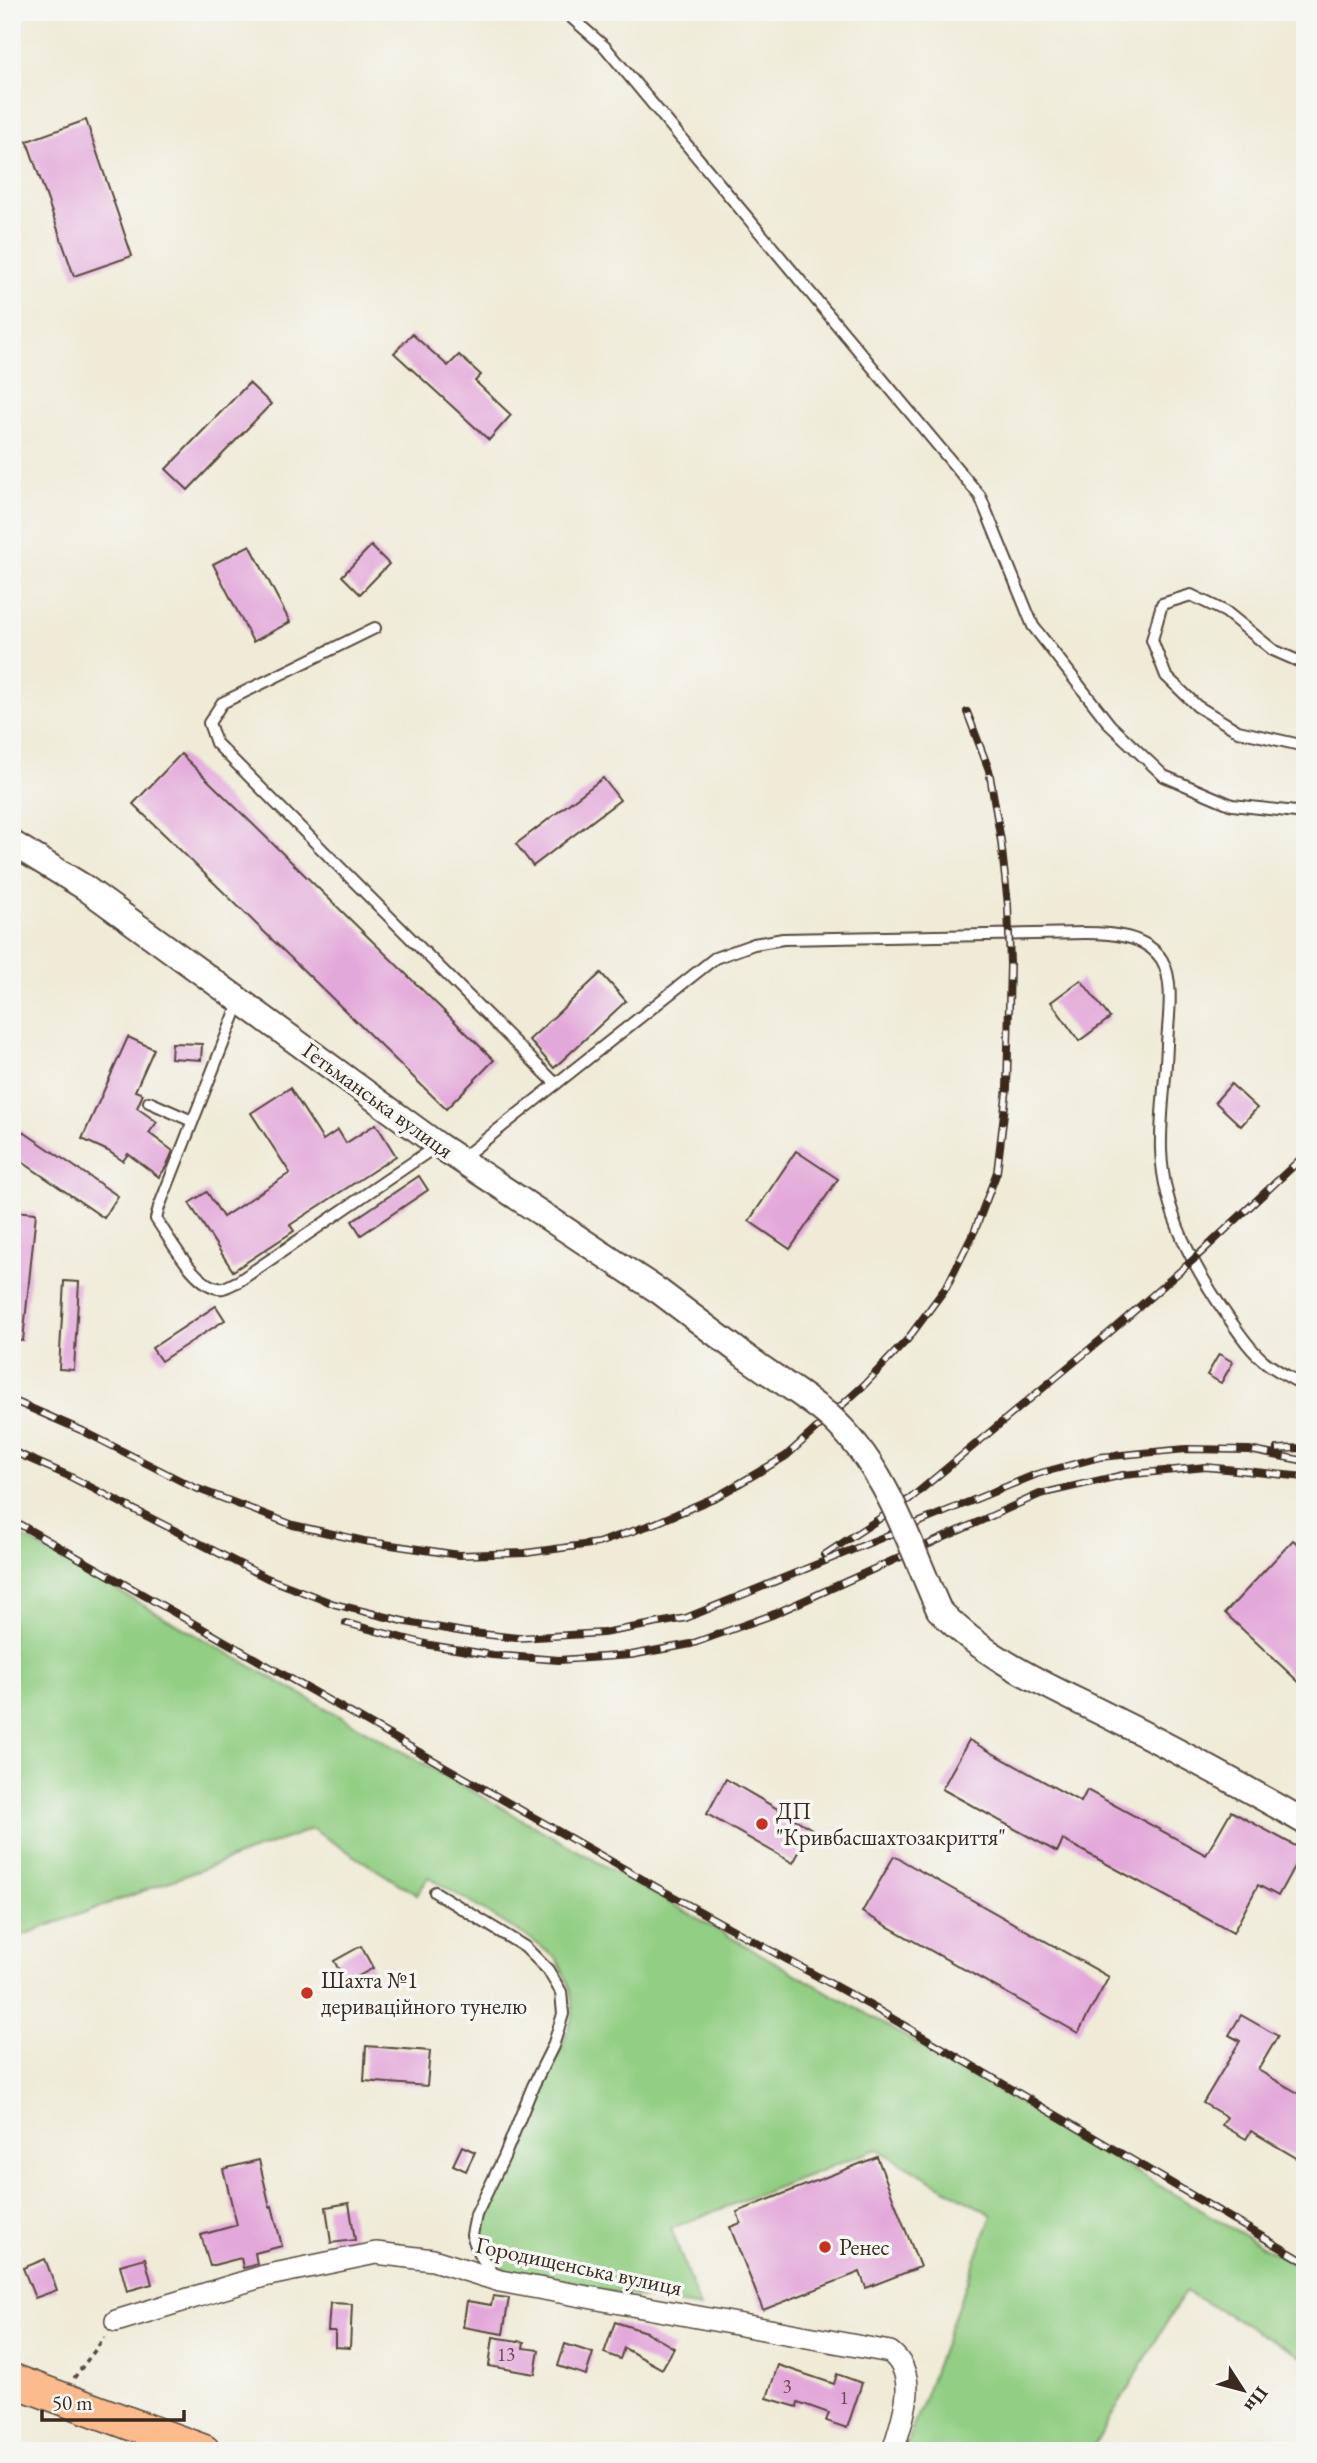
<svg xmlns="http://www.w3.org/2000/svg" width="1317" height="2463" font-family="'EB Garamond',serif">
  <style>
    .green { fill: #92ce83; stroke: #667c50; stroke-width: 2 }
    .building { fill: #e3a8da }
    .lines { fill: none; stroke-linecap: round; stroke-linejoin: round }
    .service-casing { stroke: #56473a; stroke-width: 14 }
    .minor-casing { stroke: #56473a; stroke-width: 24 }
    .tertiary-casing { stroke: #56473a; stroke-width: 28 }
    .primary-casing { stroke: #56473a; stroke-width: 35 }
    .path { stroke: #56473a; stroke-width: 3.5; stroke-dasharray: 5 5; stroke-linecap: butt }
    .service { stroke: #fff; stroke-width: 10 }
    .minor { stroke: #fff; stroke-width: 21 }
    .tertiary { stroke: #fff; stroke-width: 24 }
    .primary { stroke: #fbbb8d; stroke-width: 32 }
    .rail-casing { stroke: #3b2a1e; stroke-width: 8 }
    .rail { stroke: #f6f6f2; stroke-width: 5; stroke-dasharray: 16; stroke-linecap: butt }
    .tertiary-bridge-casing { stroke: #56473a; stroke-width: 28; stroke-linecap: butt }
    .tertiary-bridge { stroke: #fff; stroke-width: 24 }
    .poi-dot { fill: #c8321e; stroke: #f6f6f2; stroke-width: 2.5 }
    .labels { text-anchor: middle; stroke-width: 7; stroke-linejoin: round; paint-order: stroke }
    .number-label { font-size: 19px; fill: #654a4d }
    .street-label { font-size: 23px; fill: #3b2a1e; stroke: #f6f6f2 }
    .poi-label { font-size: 23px; fill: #3b2a1e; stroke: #f6f6f2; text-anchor: start }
  </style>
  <rect width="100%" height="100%" fill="#f6f6f2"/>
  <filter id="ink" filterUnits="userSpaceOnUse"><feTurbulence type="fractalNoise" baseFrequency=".0143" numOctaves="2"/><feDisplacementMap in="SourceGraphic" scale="14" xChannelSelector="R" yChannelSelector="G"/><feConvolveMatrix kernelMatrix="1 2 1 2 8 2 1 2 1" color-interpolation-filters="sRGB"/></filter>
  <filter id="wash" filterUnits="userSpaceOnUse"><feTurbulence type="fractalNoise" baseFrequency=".00686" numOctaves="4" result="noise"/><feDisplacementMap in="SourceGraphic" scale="28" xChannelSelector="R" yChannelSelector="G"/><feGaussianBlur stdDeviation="1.57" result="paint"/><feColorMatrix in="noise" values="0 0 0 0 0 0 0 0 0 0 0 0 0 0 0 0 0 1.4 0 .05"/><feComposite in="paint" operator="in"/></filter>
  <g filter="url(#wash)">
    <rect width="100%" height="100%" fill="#efebd7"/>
    <!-- green -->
    <polygon class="green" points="12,1531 865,2013 1305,2271 1305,2358 1185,2291 1091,2451 904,2451 992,2215 877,2149 671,2228 700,2308 508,2273 487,2250 481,2233 482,2217 511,2159 540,2090 561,2050 573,2015 571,1989 557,1959 531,1939 428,1877 417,1895 312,1829 12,1939"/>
    <g id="blocks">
      <!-- building -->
      <g class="building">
        <polygon points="86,120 132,256 74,276 27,141"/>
        <polygon points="412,334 448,366 459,355 481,375 475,381 511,415 489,440 394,353"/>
        <polygon points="249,383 271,404 188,490 166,469"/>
        <polygon points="250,545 290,622 253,642 213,564"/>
        <polygon points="371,546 389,564 360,594 342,576"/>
        <polygon points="181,754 494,1060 446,1109 133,804"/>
        <polygon points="603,778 620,800 533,866 516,844"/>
        <polygon points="601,973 626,1001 554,1068 529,1040"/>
        <polygon points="1081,980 1110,1018 1079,1041 1051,1002"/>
        <polygon points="128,1037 154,1049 135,1091 143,1094 137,1108 157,1122 149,1133 173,1151 166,1167 159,1177 128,1154 123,1161 108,1151 82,1139"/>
        <polygon points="172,1043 202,1044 201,1060 171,1058"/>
        <polygon points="1231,1084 1257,1108 1241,1126 1215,1102"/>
        <polygon points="290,1088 323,1140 338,1130 346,1143 376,1124 396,1156 290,1225 294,1231 233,1271 189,1203 207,1192 223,1217 290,1173 251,1113"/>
        <polygon points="19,1129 118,1196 104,1218 12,1155 12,1139"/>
        <polygon points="796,1151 838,1179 790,1249 749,1221"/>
        <polygon points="419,1176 428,1190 361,1235 352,1221"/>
        <polygon points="12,1211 36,1213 23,1341 12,1340"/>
        <polygon points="64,1281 79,1282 74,1370 59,1369"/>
        <polygon points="216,1306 225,1320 161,1361 152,1348"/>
        <polygon points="1219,1354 1233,1362 1221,1383 1207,1375"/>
        <polygon points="1293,1540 1305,1550 1305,1688 1225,1613"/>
        <polygon points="969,1740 1081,1802 1087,1790 1206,1855 1231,1811 1303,1850 1278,1896 1258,1885 1233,1933 1063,1840 1057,1852 942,1789"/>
        <polygon points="726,1779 812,1829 793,1863 707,1814"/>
        <polygon points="894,1856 1109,1977 1078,2033 862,1912"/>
        <polygon points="361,1946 373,1968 346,1983 334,1961"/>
        <polygon points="1241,2015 1278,2036 1258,2070 1305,2097 1305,2163 1251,2131 1246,2139 1222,2125 1227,2117 1203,2103 1240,2041 1229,2035"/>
        <polygon points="366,2046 430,2051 427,2086 364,2081"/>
        <polygon points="462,2146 475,2152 466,2171 453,2165"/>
        <polygon points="877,2157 920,2267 866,2288 860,2272 763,2310 730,2227 741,2223 737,2212"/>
        <polygon points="259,2160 270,2207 272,2206 282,2246 255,2253 257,2264 251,2266 243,2268 241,2258 210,2266 201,2235 237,2225 223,2169"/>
        <polygon points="349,2203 355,2240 331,2243 326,2207"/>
        <polygon points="145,2258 152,2284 127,2291 120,2265"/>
        <polygon points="45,2259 57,2290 35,2298 23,2268"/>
        <polygon points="493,2296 509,2298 503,2334 463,2327 467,2301 491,2305"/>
        <polygon points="330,2303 352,2304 350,2348 335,2347 335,2331 328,2331"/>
        <polygon points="615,2322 646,2332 674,2348 662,2369 624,2348 620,2359 604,2353"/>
        <polygon points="493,2337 524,2342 523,2348 539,2350 535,2374 489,2366"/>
        <polygon points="565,2344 593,2353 586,2375 558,2366"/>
        <polygon points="778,2365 834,2384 837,2374 862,2383 847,2428 826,2421 829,2413 798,2402 797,2407 767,2398"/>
      </g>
    </g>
  </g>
  <g filter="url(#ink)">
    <use href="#blocks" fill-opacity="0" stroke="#56473a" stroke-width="2"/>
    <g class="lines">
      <!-- service casing -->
      <g class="service-casing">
        <g id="service">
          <polyline points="565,12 605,47 980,496 1033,626 1110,725 1164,776 1232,805 1305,813"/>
          <polyline points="375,628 222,703 209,723 216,743 556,1084"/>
          <polyline points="1305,664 1273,650 1226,612 1191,595 1162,604 1152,640 1166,676 1197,706 1238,731 1305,746"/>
          <path d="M 240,1001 L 159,1207 L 156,1219 C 169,1237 198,1292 223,1288 C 228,1287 234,1283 239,1281 L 438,1145"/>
          <polyline points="149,1102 192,1121"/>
          <path d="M 461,1159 L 715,958 L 754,944 L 783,939 L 1085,933 C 1111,933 1146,935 1162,960 C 1175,983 1168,1019 1167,1044 C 1166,1079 1160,1115 1161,1150 C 1163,1213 1195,1270 1230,1320 C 1240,1334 1250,1350 1264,1361 C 1276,1371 1291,1378 1305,1386"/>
          <polyline points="435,1892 525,1947 548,1970 561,1992 563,2014 553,2046 533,2086 504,2157 476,2215 472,2235 479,2254 496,2277"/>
        </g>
      </g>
      <!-- minor casing -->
      <g class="minor-casing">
        <path id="minor" d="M 116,2321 L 264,2276 L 376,2253 L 433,2260 L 500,2281 L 890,2352 C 921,2376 902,2419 893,2451"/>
      </g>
      <!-- tertiary casing -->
      <g class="tertiary-casing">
        <g id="tertiary">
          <polyline points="12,843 84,887 438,1145 660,1292 745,1356"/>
          <path d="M 939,1610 C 989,1663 1056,1689 1120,1722 C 1183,1753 1244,1787 1305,1822"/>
        </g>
      </g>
      <!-- primary casing -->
      <g class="primary-casing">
        <polyline id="primary" points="12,2380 204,2451"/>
      </g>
      <!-- path -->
      <polyline class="path" points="74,2378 105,2337"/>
      <!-- service -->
      <use href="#service" class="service"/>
      <!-- minor -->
      <use href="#minor" class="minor"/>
      <!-- tertiary -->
      <use href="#tertiary" class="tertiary"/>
      <!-- primary -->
      <use href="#primary" class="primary"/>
      <!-- rail casing -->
      <g class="rail-casing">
        <g id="rail">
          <polyline points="12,1400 83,1431 193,1487 293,1525 364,1541 459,1555 526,1553 598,1543 656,1523 718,1496 786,1456 863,1386 907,1340 947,1286 975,1230 997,1172 1007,1088 1010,964 1008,905 1001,841 989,770 967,712"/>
          <polyline points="1277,1449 1305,1448"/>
          <polyline points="12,1451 69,1476 267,1578 334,1604 407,1622 464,1632 518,1638 603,1633 686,1618 1037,1474 1100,1457 1186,1449 1249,1450 1305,1461"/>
          <polyline points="12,1520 656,1887 871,2006 1305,2262"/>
          <polyline points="824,1555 911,1498 1109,1333 1193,1260 1305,1155"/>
          <polyline points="346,1623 430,1645 492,1655 559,1660 631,1655 691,1644 772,1615 1040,1494 1123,1475 1206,1467 1305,1477"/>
        </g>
      </g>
      <!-- rail -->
      <use href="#rail" class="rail"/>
      <!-- tertiary-bridge casing -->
      <g class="tertiary-bridge-casing">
        <path id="tertiary-bridge" d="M 745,1356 C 772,1376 803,1394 828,1415 C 885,1464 909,1543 939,1610"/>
      </g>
      <!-- tertiary-bridge -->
      <use href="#tertiary-bridge" class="tertiary-bridge"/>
    </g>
  </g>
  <!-- markers -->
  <g class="poi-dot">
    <circle cx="762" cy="1824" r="7"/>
    <circle cx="307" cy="1993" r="7"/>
    <circle cx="825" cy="2247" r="7"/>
  </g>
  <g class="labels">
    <!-- number labels -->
    <g class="number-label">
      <text x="506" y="2361">13</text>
      <text x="787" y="2393">3</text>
      <text x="844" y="2404">1</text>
    </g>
    <!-- street labels -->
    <g class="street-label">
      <text transform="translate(378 1100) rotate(36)" y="8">Гетьманська вулиця</text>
      <text transform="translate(579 2266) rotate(12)" y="8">Городищенська вулиця</text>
    </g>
    <!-- poi labels -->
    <g class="poi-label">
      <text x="776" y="1819">ДП<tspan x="776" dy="26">"Кривбасшахтозакриття"</tspan></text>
      <text x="321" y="1988">Шахта №1<tspan x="321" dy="26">дериваційного тунелю</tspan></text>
      <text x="839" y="2255">Ренес</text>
    </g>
  </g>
  <!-- margin -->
  <rect width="1317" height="2463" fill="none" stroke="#f6f6f2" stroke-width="42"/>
  <!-- north arrow -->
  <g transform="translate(1243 2390) rotate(126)" stroke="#f6f6f2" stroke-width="5" paint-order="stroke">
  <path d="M0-5L12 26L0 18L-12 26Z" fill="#3b2a1e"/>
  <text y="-10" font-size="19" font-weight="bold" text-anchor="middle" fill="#3b2a1e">Пн</text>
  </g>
  <!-- scale -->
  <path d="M42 2410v10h142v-10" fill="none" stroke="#3b2a1e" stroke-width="3.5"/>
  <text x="52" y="2410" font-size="21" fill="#3b2a1e" stroke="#f6f6f2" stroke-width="5" paint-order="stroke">50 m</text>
</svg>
